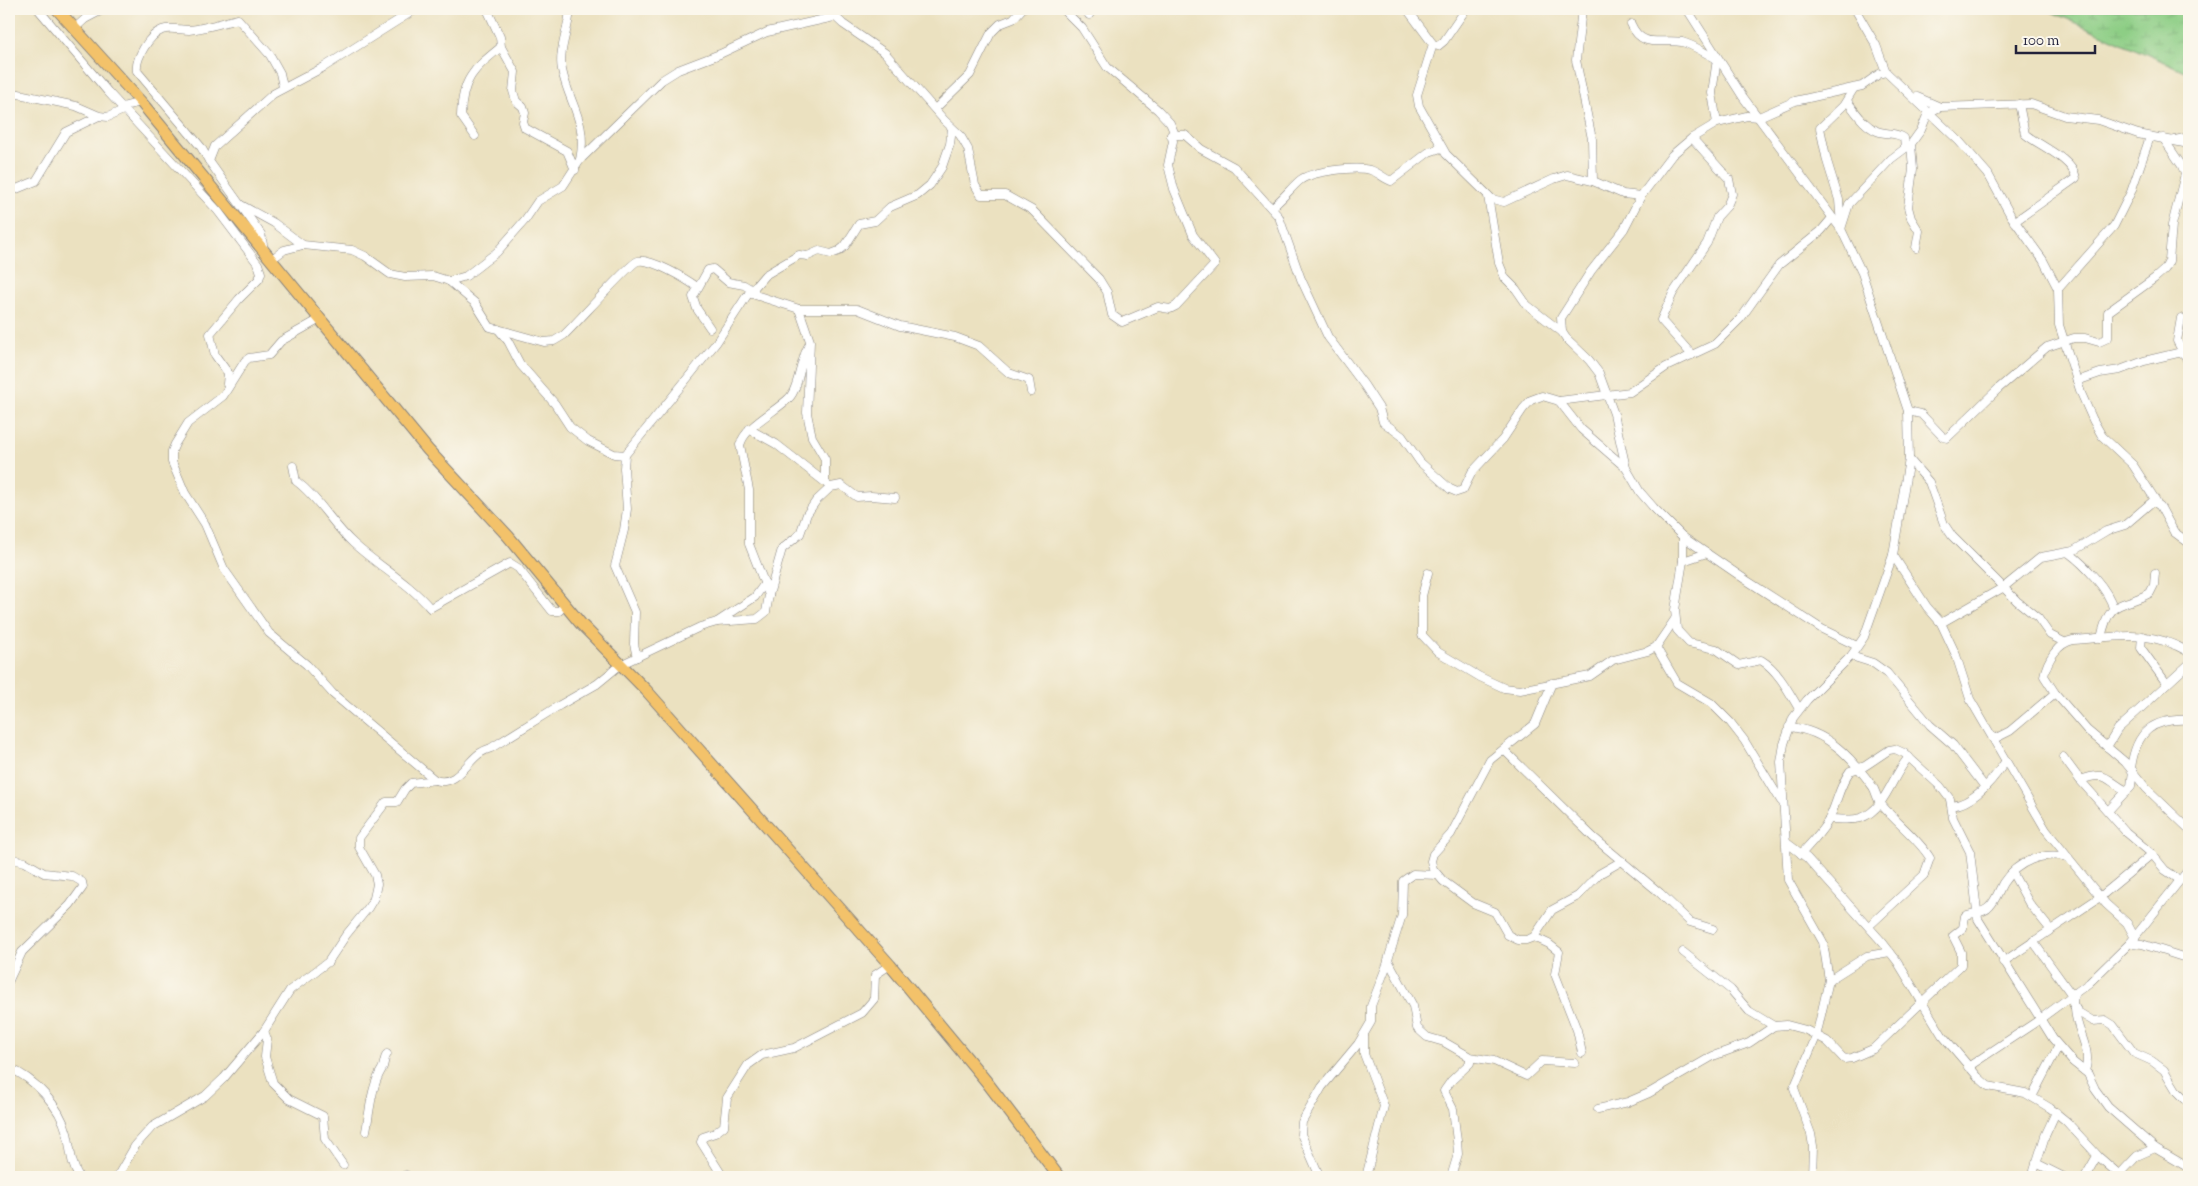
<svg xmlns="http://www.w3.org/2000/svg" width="2198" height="1186" font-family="'Sorts Mill Goudy',serif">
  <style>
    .wetland { fill: url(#wetland-marsh); stroke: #587860 }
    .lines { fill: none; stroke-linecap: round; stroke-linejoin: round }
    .minor-casing { stroke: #86827e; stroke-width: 9 }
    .highway-casing { stroke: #86827e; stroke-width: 13 }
    .minor { stroke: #fff; stroke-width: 8 }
    .highway { stroke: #f3c26a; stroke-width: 11 }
  </style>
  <defs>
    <pattern id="wetland-marsh" width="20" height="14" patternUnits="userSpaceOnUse" patternTransform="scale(1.25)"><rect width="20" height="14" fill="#8dce85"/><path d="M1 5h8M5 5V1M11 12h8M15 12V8" fill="none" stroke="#79b174"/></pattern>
  </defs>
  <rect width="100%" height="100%" fill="#fbf7ec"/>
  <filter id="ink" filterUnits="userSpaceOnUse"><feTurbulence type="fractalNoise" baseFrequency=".02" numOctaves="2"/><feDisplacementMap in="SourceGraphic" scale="10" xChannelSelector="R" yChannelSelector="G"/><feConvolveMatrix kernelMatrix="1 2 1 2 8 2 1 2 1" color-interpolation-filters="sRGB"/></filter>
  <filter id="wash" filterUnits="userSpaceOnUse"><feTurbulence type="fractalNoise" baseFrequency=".0096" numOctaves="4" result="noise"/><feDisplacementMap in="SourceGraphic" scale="20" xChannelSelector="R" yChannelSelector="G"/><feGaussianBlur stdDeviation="1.12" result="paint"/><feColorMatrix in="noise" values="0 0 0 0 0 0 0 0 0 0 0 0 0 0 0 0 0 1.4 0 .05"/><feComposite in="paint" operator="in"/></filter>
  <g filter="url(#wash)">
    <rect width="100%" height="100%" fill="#ebe1c0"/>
    <!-- wetland -->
    <polygon class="wetland" points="2045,9 2189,9 2189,73"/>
  </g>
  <g filter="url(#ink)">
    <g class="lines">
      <!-- minor casing -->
      <g class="minor-casing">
        <g id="minor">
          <polyline points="38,9 108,92 218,211 258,264 261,273 259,279 239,299 210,334 215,355 228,373 227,384"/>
          <polyline points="487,9 500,37 501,47 515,72 513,91 516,101 523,107 525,113 523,122 525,128 567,151 575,170"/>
          <path d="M 570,9 C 569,29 558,50 562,70 C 569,104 588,121 580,160"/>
          <polyline points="827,9 843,24 885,53 944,120 960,135 968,149 975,185 981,195 1005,195 1032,210 1099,279 1107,292 1112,315 1122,322 1158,307 1170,309 1176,306 1215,264 1193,235 1174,189 1168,165 1173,141 1171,135 1174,132 1170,123 1158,110 1107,67 1082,28 1063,9"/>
          <polyline points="1407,9 1433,44 1438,46 1444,41 1466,9"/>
          <polyline points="1582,9 1576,60 1592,139 1593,181"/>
          <polyline points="1687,9 1743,97 1841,229 1862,273 1908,411 1909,459 1893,555 1864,637 1851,656 1807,700 1793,718 1784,744 1781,762 1788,880 1823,942 1829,980 1816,1037 1794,1088 1811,1134 1813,1146 1812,1177"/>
          <polyline points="1855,9 1876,45 1886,72"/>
          <polyline points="1089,15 1093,9"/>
          <path d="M 1631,24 C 1642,50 1663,38 1682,42 C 1694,45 1706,54 1717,59 L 1712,93 L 1717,123"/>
          <polyline points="74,29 85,19 104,9"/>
          <polyline points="1433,44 1417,95 1419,106 1446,154 1492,199 1504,202 1554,179 1567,175 1593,181 1623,194 1641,196"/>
          <polyline points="9,92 76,106 99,116 108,117 121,111 122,107 141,102"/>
          <polyline points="1917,97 1940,107"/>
          <path d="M 1847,101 C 1856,112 1863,125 1877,131 C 1887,135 1896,132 1904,138 L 1905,148"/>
          <polyline points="935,109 970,75 991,33 1000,24 1013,19 1022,9"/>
          <polyline points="1171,135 1185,135 1201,149 1234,167 1279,217 1301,279 1328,337 1364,385 1379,408 1383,422 1402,436 1420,462 1450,489 1457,492 1463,490 1472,472 1503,439 1523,409 1531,400 1542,396 1559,401 1581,429 1626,468"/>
          <path d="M 475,136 L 461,116 C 462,78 474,69 501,47"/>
          <polyline points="1692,138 1729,179 1732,194 1727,206 1717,217 1707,243 1673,293 1661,320 1692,355"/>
          <polyline points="2175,140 2189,137"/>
          <polyline points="1911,144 1913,169 1908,207 1911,218 1919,231 1916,248"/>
          <path d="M 209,161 L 201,147 L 137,71 C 135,59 149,35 162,30 C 170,27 180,30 189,30 C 206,28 221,23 238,19 L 270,55 L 280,73 L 283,87"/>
          <polyline points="9,192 36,181 66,132 99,116"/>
          <polyline points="1488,196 1499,263 1505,278 1516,289 1527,305 1562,332"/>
          <path d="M 241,205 L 274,223 L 303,245 L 352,250 L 365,256 L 390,274 L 405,277 L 433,276 L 449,281 L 475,303 L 490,327 L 544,342 L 554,341 L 564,335 C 576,324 630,263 638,261 C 651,258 686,279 697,287"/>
          <path d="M 1271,208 C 1282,200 1289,190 1299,181 C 1310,171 1356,166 1370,170 C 1378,172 1383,178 1391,181 L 1429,152 L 1441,148"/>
          <path d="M 2014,222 L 2076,178 C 2073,159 2038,145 2025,134 L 2019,104"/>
          <polyline points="1841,225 1839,200 1827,161 1820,128 1843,106 1854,88"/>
          <polyline points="1841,229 1849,204 1891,159 1911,144 1921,130 1928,113 1940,107 2031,104 2065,116 2098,120 2138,134 2189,144"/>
          <polyline points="264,250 261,234 209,161 215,146 273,94 324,67 416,9"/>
          <polyline points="272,259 284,250 303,245"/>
          <polyline points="449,281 466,276 497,252 525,220 538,201 563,186 580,160 662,80 678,70 720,54 767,32 834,17"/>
          <polyline points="2058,289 2114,226 2131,192 2150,137"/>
          <polyline points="749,293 799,309 857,309 900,326 955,337 979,346 1009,373 1029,380 1031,392"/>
          <polyline points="799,309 810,341 807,413 812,437 825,459 825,481"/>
          <polyline points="2181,318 2177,341 2189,363"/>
          <path d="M 320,319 L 281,341 L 269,355 L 249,358 L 245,361 L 223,396 L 188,423 L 175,444 L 172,451 L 172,462 L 185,493 L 205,524 L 224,569 L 269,633 L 307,665 L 333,694 L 435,780 C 456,787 466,763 480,753 C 483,751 488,749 491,748 L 560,705 L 597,684 L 620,665 L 700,627 L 717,622 L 757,619 L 766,612 L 769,595 L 749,544 L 749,490 L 740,445 C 745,426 775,412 789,398 C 799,389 800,359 809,345"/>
          <polyline points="710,328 697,309 693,297 708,270 713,269 728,282 744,285 754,291"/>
          <polyline points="498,329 508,341 520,364 555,404 570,427 588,441 614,454 625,455"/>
          <polyline points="2077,381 2100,373 2120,370 2144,361 2182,352"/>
          <polyline points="1559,401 1630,392 1666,367 1715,344 1741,318 1779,265 1821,231 1832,218"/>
          <polyline points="1908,411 1921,414 1943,437 1947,438 1999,388 2047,347 2074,338 2085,338 2099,342 2108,338 2108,312 2155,278 2165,269 2169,261 2172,225 2185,174 2182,166 2163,138"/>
          <polyline points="749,429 776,444 826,483"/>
          <polyline points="1909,459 1929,482 1944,524 1952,536 2017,601 2038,618 2050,635 2064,642"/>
          <path d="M 293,466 L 296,481 C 319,498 332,524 353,543 C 378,566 408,582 430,608 L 510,563 L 518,568 L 552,611 L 559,611 L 565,605"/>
          <path d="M 1683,537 L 1683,561 L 1675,610 L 1677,630 L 1689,643 L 1716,649 L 1739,665 L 1761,660 C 1778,670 1789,692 1799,709"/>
          <path d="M 2069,553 C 2084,564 2109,590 2113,608"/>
          <polyline points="1893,555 1927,607 1941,623 1956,655 1970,699 2046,830 2106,904 2127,923 2135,938"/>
          <polyline points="1683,561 1707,553"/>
          <polyline points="1428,573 1422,596 1422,635 1438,652 1480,677 1504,688 1520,690 1590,676 1613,660 1648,651 1656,647 1675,619"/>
          <polyline points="769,595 782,549 800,534 807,514 816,501 831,487 841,485 857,497 871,496 895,498"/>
          <polyline points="717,622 755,597 765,583"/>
          <polyline points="1941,623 2004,587 2041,557 2073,551 2106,531 2125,525 2153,501 2160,506 2174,532 2189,543"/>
          <polyline points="2142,636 2141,648 2167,684"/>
          <path d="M 2101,638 C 2110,597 2120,609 2150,593 L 2154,585 L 2155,573"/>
          <polyline points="1857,646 1822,629 1746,580 1683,537 1654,508 1640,492 1626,468 1614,414 1599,373 1589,360 1566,338 1562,332 1561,318 1591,271 1624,229 1641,196 1672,155 1692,138 1717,123 1747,116 1759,117 1795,101 1862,86 1879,74 1886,72 1959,141 1988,174 2011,216 2043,260 2058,289 2059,325 2081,393 2093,420 2102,436 2133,465 2156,501"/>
          <polyline points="1656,647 1677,683 1711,703 1730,722 1744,740 1781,801"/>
          <path d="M 2189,652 C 2147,628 2119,637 2073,640 C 2058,643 2047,660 2044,676 L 2055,693 L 2087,730 L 2125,762 L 2146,788 L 2189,829"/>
          <polyline points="1851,656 1873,663 1887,673 1930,725 1953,745 1985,787"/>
          <polyline points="637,657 634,644 635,612 615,566 624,530 627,509 624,468 625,455 716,343 746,297 765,275 799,255 808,256 819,251 831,254 839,251 845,246 859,224 875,221 890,207 918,195 930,185 942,167 950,144 952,129"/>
          <polyline points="1552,683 1535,724 1490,760 1451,834 1433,854 1431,861 1433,869 1443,881 1473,903 1495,912 1508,935 1518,940 1526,940 1534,937 1552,910 1578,896 1599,874 1622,861"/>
          <path d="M 1789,727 C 1827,730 1852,758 1873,787 C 1876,792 1877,799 1881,804 C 1896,823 1917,837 1930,858 L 1924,875 L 1869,926"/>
          <polyline points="1994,739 2010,731 2055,693"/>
          <polyline points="2107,747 2118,729 2189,664"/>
          <polyline points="1504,750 1593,837 1660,893 1690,922 1713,929"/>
          <polyline points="2063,757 2080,780 2126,832 2152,854 2165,870 2180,880"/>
          <path d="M 2131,768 C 2136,731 2153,718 2189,720"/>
          <path d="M 2080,780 C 2108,770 2105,780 2127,791"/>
          <path d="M 1952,806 C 1975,803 1993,780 2005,762"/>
          <polyline points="2108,811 2131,786 2133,771"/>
          <path d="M 1829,819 C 1839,819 1851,821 1861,818 C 1886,809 1892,775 1909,757"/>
          <polyline points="1787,843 1807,858 1883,943 1897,961 1942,1035 1978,1077 1988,1086 2025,1093 2050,1108 2066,1121 2099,1157 2122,1177"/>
          <path d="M 1801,854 C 1811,843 1821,833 1828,821 C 1837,804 1839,786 1850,771 L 1865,766 L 1889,750 L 1895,749 L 1904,753 L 1940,786 L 1950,799 L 1953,818 L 1970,852 L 1978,919 L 2053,1039 L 2073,1062 L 2088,1074 L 2095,1089 L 2108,1107 L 2155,1148 L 2189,1168"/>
          <polyline points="9,858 25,862 44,873 72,876 82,882 83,887 70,905 22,952 9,980"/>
          <polyline points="2012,872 2029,903 2050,929"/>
          <polyline points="1437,875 1413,874 1403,881 1402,915 1388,960 1413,1006 1417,1028 1427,1037 1444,1042 1470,1057 1494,1061 1526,1076 1542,1061 1575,1063"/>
          <polyline points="1534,937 1549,944 1559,952 1555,974 1577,1030 1582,1053"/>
          <polyline points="2033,941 2071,994"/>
          <polyline points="2130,943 2142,944 2189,959"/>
          <polyline points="1683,952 1731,990 1749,1011 1774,1026"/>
          <polyline points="2003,962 2100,897 2152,854"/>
          <polyline points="1829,980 1867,956 1890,952"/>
          <polyline points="2074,993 2073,1004 2078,1012 2093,1021 2105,1020 2113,1025 2134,1053 2152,1061 2164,1070 2176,1090 2189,1103"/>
          <path d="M 2075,1008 C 2075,1030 2093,1048 2085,1071"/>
          <polyline points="264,1031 267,1039 265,1057 273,1083 289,1099 323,1116 325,1139 343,1165"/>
          <polyline points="1364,1035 1364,1054 1384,1106 1366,1177"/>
          <polyline points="1968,1067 2036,1022 2089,983 2130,943 2189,869"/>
          <path d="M 9,1068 C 34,1078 60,1106 67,1133 C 71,1149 70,1162 79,1177"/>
          <polyline points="2032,1097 2058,1047"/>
          <path d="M 1598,1109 L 1628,1102 L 1649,1093 L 1713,1056 L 1749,1043 L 1774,1026 L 1787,1025 L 1806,1030 L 1827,1041 L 1844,1059 L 1852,1058 L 1873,1049 L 1961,965 L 1961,952 L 1953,936 L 1963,928 L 1965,916 C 1973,912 1984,914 1990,906 C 1996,900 1999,890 2003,883 C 2018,860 2043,852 2068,857"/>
          <path d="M 366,1131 C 370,1110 371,1087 382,1069 C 385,1064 383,1060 387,1054"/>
          <polyline points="2036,1163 2064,1177"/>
          <polyline points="2119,1175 2137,1156 2155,1148"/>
          <polyline points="117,1177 135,1146 152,1127 205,1096 224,1078 264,1031 290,990 328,962 346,935 368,908 374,898 377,884 375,875 359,847 359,838 386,802 397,802 405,789 411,783 435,780"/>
          <polyline points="402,1177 406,1175 409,1177"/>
          <polyline points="723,1177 701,1142 703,1137 715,1133 724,1126 727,1098 748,1065 762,1055 794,1048 823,1033 862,1013 874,999 875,975 890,965"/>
          <polyline points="1320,1177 1301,1134 1302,1122 1322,1087 1358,1044 1371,1022 1371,1006 1388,962"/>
          <polyline points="1451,1177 1458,1154 1457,1141 1453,1109 1444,1091 1451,1081 1470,1063 1470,1057"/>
          <polyline points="2032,1177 2045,1136 2056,1112"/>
          <polyline points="2085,1177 2097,1156"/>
          <polyline points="2186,1177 2189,1173"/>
        </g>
      </g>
      <!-- highway casing -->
      <g class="highway-casing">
        <polyline id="highway" points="57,9 141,102 428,450 508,536 581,624 646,690 890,965 986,1081 1059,1177"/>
      </g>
      <!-- minor -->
      <use href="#minor" class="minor"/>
      <!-- highway -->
      <use href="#highway" class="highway"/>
    </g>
  </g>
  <!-- margin -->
  <rect width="2198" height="1186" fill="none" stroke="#fbf7ec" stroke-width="30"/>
  <!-- scale -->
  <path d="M2016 45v8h79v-8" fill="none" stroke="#22223b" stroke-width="2.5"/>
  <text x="2023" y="45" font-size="15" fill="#22223b" stroke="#fbf7ec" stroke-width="4" paint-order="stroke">100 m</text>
</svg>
